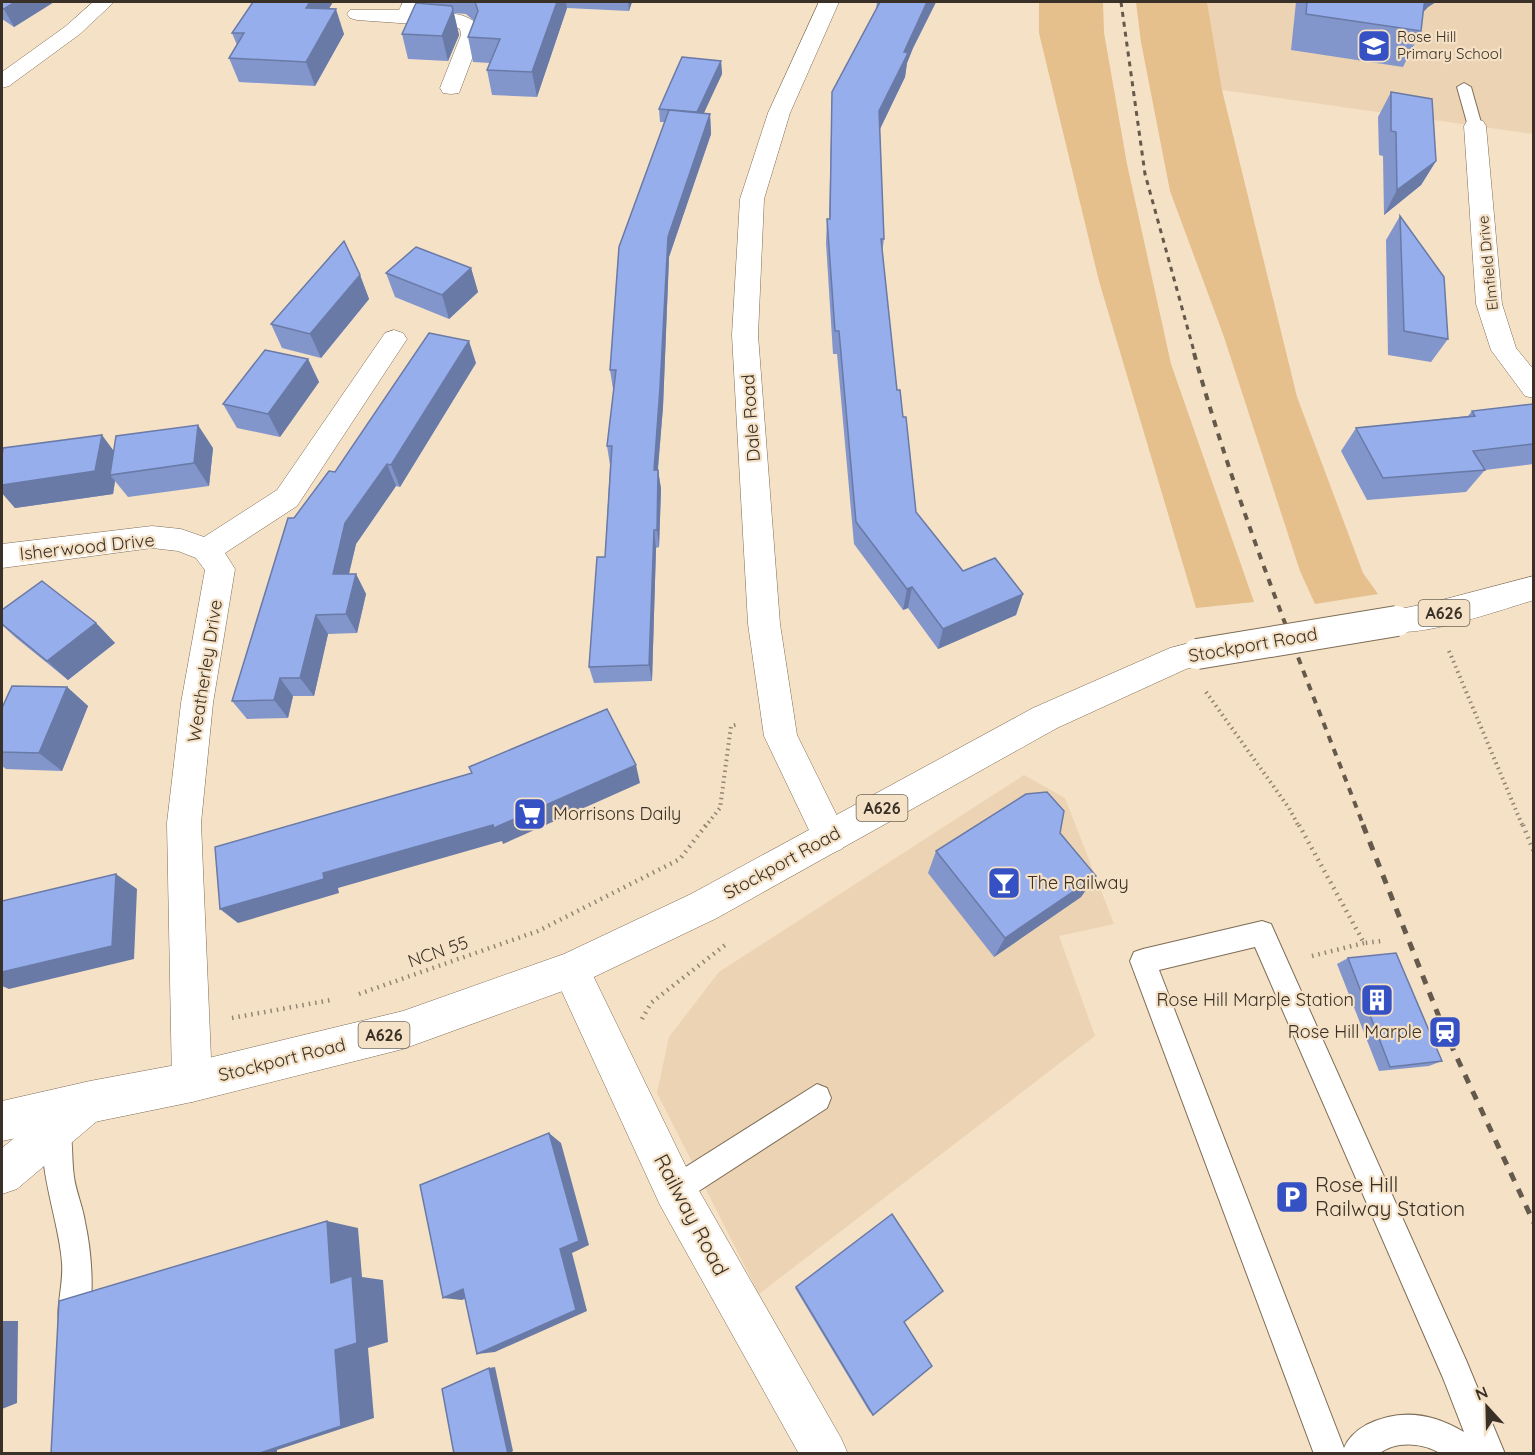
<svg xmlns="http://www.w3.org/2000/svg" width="1535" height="1455" font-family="Quicksand,sans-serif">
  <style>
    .built { fill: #ebd3b3 }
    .green { fill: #e5bf8c }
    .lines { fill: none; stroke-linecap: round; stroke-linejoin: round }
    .lane-casing { stroke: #7e6c55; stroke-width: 2 }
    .street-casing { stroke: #7e6c55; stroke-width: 1 }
    .primary-casing { stroke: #7e6c55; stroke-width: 1 }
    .path-far1 { stroke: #938573; stroke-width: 4; stroke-dasharray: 1.5 4; stroke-linecap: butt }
    .path { stroke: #938573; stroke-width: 4.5; stroke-dasharray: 1.5 5; stroke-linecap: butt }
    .lane { fill: #fff; fill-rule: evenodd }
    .street { fill: #fff; fill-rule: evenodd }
    .primary { fill: #fff; fill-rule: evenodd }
    .rail-far2 { stroke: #64594b; stroke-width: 3; stroke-dasharray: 5 5; stroke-linecap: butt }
    .rail-far1 { stroke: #64594b; stroke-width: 4; stroke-dasharray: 7 7; stroke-linecap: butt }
    .rail { stroke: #64594b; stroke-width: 5; stroke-dasharray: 9 9; stroke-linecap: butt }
    .primary-bridge-casing { stroke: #7e6c55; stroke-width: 32; stroke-linecap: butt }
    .primary-bridge { stroke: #fff; stroke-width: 30 }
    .wall { fill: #8296cc }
    .shaded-wall { fill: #6a7aa6 }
    .building { fill: #97aeed; stroke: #6a7aa6; stroke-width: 1.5 }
    .labels { text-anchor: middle; stroke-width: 4.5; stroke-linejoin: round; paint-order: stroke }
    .far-poi-label { font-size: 15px; fill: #393127; stroke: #f5e1c6; text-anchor: start }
    .far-street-label { font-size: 15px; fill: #393127; stroke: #f5e1c6 }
    .shield { fill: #f5e1c6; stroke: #716657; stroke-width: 1.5 }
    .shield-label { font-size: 16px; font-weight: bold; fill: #393127 }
    .street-label { font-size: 18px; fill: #393127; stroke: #f5e1c6 }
    .poi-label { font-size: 18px; fill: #393127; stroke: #f5e1c6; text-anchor: start }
    .near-poi-label { font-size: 21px; fill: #393127; stroke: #f5e1c6; text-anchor: start }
    .near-street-label { font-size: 21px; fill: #393127; stroke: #f5e1c6 }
  </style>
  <rect width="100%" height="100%" fill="#f5e1c6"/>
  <!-- built -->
  <g class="built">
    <polygon points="1207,2 1533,2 1533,134 1222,90"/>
    <polygon points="1024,775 1065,798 1114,924 1059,936 1095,1036 759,1294 657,1093 669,1037 719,972"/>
  </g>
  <!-- green -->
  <g class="green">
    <polygon points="1039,2 1103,2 1104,33 1127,164 1171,364 1254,602 1196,608 1099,281 1039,33"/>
    <polygon points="1136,2 1207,2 1222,90 1297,397 1363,573 1378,594 1315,604 1300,571 1223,334 1170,191 1141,42"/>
  </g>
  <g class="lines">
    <!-- lane casing -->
    <g class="lane-casing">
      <g id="lane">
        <polygon points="1464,83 1471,87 1482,126 1480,129 1475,130 1468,126 1457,87"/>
        <path d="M 1262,921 L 1271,924 L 1466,1360 L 1505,1454 L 1441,1454 C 1424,1443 1396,1440 1379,1454 L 1314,1454 L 1130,961 L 1134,952 L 1143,949 ZM 1255,947 L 1443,1378 L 1464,1432 C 1433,1413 1399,1408 1366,1425 C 1357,1430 1348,1438 1344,1448 L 1159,970 Z"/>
        <polygon points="817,1084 827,1088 831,1098 827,1108 685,1200 675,1204 665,1200 661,1190 665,1180"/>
        <path d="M 57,1114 L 67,1118 C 74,1137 71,1158 74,1177 C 76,1192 83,1207 85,1222 C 92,1254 96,1305 84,1336 L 73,1340 L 62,1336 C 53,1313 64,1287 62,1263 C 60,1222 32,1155 47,1118 Z"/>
      </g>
    </g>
    <!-- street casing -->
    <g class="street-casing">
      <g id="street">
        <polygon points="93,2 114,2 80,34 9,86 2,88 2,72 66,26"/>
        <path d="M 403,2 L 421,2 L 418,11 C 438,13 478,9 481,35 L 459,93 L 451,94 L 443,93 L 440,88 L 461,35 L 460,29 L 456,27 L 357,20 L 350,18 L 347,14 L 350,10 L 399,10 Z"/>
        <polygon points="819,2 839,2 790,113 764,199 758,335 780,624 797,735 848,838 842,849 830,854 818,849 764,736 748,624 732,335 740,199 768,113"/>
        <polygon points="1475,119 1483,121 1486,126 1502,304 1516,348 1534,370 1534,398 1525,396 1491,350 1476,304 1464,126 1467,121"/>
        <polygon points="394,330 403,333 407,339 297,506 225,553 235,569 213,703 201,823 212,1082 206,1096 192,1102 178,1096 172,1082 167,823 181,703 205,570 196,558 178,551 152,548 2,568 2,544 152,526 181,529 204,537 277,490 385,333"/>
        <polygon points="571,952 584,957 690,1175 841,1438 848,1454 799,1454 660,1205 552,970 558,957"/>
        <polygon points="89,1082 103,1088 109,1102 103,1116 17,1189 2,1194 2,1148 75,1088"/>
      </g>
    </g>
    <!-- primary casing -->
    <g class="primary-casing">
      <g id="primary">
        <path d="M 1534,576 L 1534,600 C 1500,610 1416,640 1386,630 L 1381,621 L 1386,612 L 1434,602 Z"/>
        <polygon points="1197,641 1208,645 1213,654 1208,663 1186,669 1057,728 717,918 571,988 403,1049 192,1102 2,1141 2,1101 90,1081 192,1062 403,1011 564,954 691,894 1033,708 1170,648"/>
      </g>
    </g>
    <!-- path-far1 -->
    <g class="path-far1">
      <polyline points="1449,651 1523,827"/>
      <polyline points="1206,692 1289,808 1299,827"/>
      <polyline points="705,827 720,808 731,726 739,724"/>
    </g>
    <!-- path -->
    <g class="path">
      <polyline points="1299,825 1364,943 1382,941"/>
      <polyline points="1523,825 1534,852"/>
      <polyline points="1312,956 1364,943"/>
      <polyline points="359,994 538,931 680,859 706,825"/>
      <polyline points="232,1018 331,1000"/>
      <polyline points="642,1019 651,1003 725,945 724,942"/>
    </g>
    <!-- lane -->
    <use href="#lane" class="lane"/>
    <!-- street -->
    <use href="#street" class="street"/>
    <!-- primary -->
    <use href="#primary" class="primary"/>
    <!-- rail-far2 -->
    <polyline class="rail-far2" points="1121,2 1145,174 1195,355"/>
    <!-- rail-far1 -->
    <path class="rail-far1" d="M 1194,353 C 1239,515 1304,671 1364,827"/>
    <!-- rail -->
    <polyline class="rail" points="1363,825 1445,1032 1534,1223"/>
    <!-- primary-bridge casing -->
    <g class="primary-bridge-casing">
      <polyline id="primary-bridge" points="1197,654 1397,621"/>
    </g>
    <!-- primary-bridge -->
    <use href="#primary-bridge" class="primary-bridge"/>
  </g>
  <!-- wall -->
  <g class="wall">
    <polygon points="2,2 54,2 14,27 2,19"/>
    <polygon points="428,2 632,2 629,11 567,8 537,97 492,95 487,70 490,63 473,62 468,37 474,21 466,14 454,13 459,35 448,61 408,59 402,34 428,4"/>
    <polygon points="877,2 936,2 913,48 907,63 905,77 880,129 884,239 882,253 897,390 916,512 963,571 1023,594 1016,615 938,649 908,608 903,610 854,544 837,354 833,354 826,243 827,219 829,219 832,92 876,9"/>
    <polygon points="1296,2 1436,2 1428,7 1423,12 1421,31 1403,67 1291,50"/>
    <polygon points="328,9 344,34 315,86 239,82 229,58 237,45 232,33"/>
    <polygon points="721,61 722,74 703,113 710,114 711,134 669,257 663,407 658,470 661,489 659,547 656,548 652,681 594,683 589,667 605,557 610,465 607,446 614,389 613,389 610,370 664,122 660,122 659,109"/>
    <polygon points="1391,92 1436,161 1421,185 1384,215 1383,156 1379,155 1378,117"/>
    <polygon points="1400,216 1448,339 1431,362 1388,355 1386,240"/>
    <polygon points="471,268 478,292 449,319 395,297 386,273"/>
    <polygon points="360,275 369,299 321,358 282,348 271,324"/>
    <polygon points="308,359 319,382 280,437 237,428 223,404"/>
    <polygon points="476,363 400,487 396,486 356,544 349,574 356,574 366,594 357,633 328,634 314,696 293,696 288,718 247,719 232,701 294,518 335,472"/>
    <polygon points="1533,404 1533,464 1485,470 1466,492 1367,500 1341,451 1356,428 1468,416 1472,411"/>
    <polygon points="213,448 209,486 128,497 115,481 113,494 15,508 2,493 2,456"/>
    <polygon points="2,610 96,623 115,643 68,680 15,637 2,625"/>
    <polygon points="67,687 88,706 62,771 6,769 2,766 2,708"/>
    <polygon points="936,851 1096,876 1081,897 994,957 928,873"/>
    <polygon points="1348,958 1442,1061 1429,1066 1379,1071 1337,964"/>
    <polygon points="796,1287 904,1322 873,1415 869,1411 795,1288"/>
  </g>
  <!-- shaded-wall -->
  <g class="shaded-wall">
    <polygon points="15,2 54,2 14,27 4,9"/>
    <polygon points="310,2 333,2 315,33 306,8"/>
    <polygon points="557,2 566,2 567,8 537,97 532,72"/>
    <polygon points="628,2 632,2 629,11"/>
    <polygon points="927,2 936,2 913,48 907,63 905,77 877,135 879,111 916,24"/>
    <polygon points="1424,2 1436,2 1428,7 1413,23"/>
    <polygon points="452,6 459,35 448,61 442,36"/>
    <polygon points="336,9 344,34 315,86 306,62"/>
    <polygon points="721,61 722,74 698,126 697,113"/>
    <polygon points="710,114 711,134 669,257 663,407 656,489 654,470 668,237"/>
    <polygon points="1436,161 1421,185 1384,215 1397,190"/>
    <polygon points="471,268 478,292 449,319 442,295"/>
    <polygon points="360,275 369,299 321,358 310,334"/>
    <polygon points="469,341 476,363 400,487 391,465"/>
    <polygon points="308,359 319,382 280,437 268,414"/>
    <polygon points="198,425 213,448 209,486 194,463"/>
    <polygon points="102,435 119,458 110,475 115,481 113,494 15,508 2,493 2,485"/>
    <polygon points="387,464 396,486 356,544 344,594 333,574 345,523"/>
    <polygon points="658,470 661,489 659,547 657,530"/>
    <polygon points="654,530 656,548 652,681 649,665"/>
    <polygon points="356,574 366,594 357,633 346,614"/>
    <polygon points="912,587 908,608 903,610 907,589"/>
    <polygon points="1023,594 1016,615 938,649 943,629"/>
    <polygon points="316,615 328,634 314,696 300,678"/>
    <polygon points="96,623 115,643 68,680 47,661"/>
    <polygon points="280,678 293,696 288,718 274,700"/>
    <polygon points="67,687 88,706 62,771 39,753"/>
    <polygon points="636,765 640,783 503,844 502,841 338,888 339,893 238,923 220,909"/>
    <polygon points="116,874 137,889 134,959 9,989 2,986 2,972"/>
    <polygon points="1096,876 1081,897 994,957 1005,938"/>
    <polygon points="549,1133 561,1143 589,1245 572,1253 587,1311 495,1352 477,1354"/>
    <polygon points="327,1221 358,1228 362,1277 383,1280 388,1342 368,1348 374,1418 277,1450 277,1454 257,1454 331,1283"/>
    <polygon points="463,1289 481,1291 462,1300 443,1298"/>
    <polygon points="2,1321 18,1321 17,1403 2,1409"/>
    <polygon points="495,1367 513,1451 509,1454 508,1454 489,1368"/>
  </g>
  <!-- building -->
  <g class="building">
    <polygon points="2,2 15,2 4,9 2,8"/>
    <polygon points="253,2 310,2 306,8 336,9 306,62 229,58 244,33 232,33"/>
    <polygon points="475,2 557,2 532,72 487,70 500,39 468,37 478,11"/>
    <polygon points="880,2 927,2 904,52 908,53 879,111 884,239 881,239 897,390 900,390 903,417 906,417 916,512 963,571 995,558 1023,594 943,629 912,587 907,589 856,522 839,331 835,331 827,219 830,219 832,92"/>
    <polygon points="1307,2 1425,2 1424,5 1421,31 1306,14"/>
    <polygon points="416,3 452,6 453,10 442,36 402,34"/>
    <polygon points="682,57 721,61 697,112 659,109"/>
    <polygon points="1391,92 1432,99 1436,161 1397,190 1396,132 1391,131"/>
    <polygon points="669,110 710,114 668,237 660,388 654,470 658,470 657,530 654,530 649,665 589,667 597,557 605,557 612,446 607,446 616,370 610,370 619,247"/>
    <polygon points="1400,216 1444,277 1448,339 1404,331"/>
    <polygon points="344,241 360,275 310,334 271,324"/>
    <polygon points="416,247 471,268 442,295 386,273"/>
    <polygon points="429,333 469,341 391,465 387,464 345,523 333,574 356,574 346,614 316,615 300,678 280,678 274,700 232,701 288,518 294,518 329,471 335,472"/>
    <polygon points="265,350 308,359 268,414 223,404"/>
    <polygon points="1533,404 1533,444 1473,451 1485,470 1383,478 1356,428 1475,416 1472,411"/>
    <polygon points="198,425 194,463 110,475 116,436"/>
    <polygon points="102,435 95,471 2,485 2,456 3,448"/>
    <polygon points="42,581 96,623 47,661 2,624 2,610"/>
    <polygon points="12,686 67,687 39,753 2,752 2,708"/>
    <polygon points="607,709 636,765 494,828 493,825 323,873 324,879 220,909 215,847 472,773 469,767"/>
    <polygon points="1047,792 1064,811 1060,833 1096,876 1005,938 936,851 1026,794"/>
    <polygon points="116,874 112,946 2,972 2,901"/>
    <polygon points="1396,953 1442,1061 1390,1067 1348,958"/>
    <polygon points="549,1133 579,1241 560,1249 576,1310 477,1354 463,1289 443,1298 420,1185"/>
    <polygon points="892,1214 943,1291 904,1322 932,1366 873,1415 796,1287"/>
    <polygon points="327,1221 331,1283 352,1276 357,1343 335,1350 341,1426 257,1454 51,1454 59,1301"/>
    <polygon points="489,1368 508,1454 454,1454 442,1389"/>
  </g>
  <!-- icons -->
  <defs>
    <g id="school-square" transform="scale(1.725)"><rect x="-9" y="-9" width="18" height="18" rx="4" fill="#3551c3" stroke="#f5e1c6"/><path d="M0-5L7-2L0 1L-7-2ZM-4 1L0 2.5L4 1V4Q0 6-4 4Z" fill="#fff"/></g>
    <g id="supermarket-square" transform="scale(1.725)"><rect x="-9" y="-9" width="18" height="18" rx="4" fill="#3551c3" stroke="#f5e1c6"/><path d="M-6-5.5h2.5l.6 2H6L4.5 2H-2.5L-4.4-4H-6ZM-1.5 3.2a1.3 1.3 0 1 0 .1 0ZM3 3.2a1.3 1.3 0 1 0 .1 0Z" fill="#fff"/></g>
    <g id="bar-square" transform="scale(1.725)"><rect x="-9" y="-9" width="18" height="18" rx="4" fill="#3551c3" stroke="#f5e1c6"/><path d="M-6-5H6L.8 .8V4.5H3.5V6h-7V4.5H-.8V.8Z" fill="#fff"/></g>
    <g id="building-square" transform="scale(1.725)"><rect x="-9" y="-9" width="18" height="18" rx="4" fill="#3551c3" stroke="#f5e1c6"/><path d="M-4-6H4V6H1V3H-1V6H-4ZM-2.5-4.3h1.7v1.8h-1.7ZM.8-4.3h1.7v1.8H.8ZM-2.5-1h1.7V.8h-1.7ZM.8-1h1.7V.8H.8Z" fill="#fff"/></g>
    <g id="station-square" transform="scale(1.725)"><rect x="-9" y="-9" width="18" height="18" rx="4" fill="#3551c3" stroke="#f5e1c6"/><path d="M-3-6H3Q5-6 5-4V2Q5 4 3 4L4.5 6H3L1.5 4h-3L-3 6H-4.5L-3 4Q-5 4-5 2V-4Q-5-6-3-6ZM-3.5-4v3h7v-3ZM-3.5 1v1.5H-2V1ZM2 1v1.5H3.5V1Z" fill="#fff"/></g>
    <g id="parking-square" transform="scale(1.725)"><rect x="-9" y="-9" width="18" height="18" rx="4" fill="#3551c3" stroke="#f5e1c6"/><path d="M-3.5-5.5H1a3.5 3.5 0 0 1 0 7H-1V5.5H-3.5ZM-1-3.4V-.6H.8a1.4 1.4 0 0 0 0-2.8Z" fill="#fff"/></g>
  </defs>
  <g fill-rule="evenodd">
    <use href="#school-square" x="1374" y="46"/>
    <use href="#supermarket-square" x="530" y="814"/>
    <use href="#bar-square" x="1004" y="883"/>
    <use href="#building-square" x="1377" y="1000"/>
    <use href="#station-square" x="1445" y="1032"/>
    <use href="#parking-square" x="1292" y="1197"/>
  </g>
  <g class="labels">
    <!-- far-poi labels -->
    <g class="far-poi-label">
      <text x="1397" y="42">Rose Hill<tspan x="1397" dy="17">Primary School</tspan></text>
    </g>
    <!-- far-street labels -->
    <g class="far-street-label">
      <text transform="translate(1488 263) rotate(-96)" y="5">Elmfield Drive</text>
    </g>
    <!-- shield labels -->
    <g class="shield">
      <rect x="1418.5" y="600" width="51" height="26" rx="4.5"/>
      <rect x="856.5" y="795" width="51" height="26" rx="4.5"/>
      <rect x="358.5" y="1022" width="51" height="26" rx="4.5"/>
    </g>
    <g class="shield-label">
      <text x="1444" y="619">A626</text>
      <text x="882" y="814">A626</text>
      <text x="384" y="1041">A626</text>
    </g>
    <!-- street labels -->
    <g class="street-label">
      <text transform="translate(751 418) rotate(-94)" y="6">Dale Road</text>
      <text transform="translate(87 547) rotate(-6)" y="6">Isherwood Drive</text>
      <text transform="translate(1253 645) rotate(-10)" y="6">Stockport Road</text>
      <text transform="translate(205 671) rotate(-81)" y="6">Weatherley Drive</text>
      <text transform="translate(782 863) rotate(-29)" y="6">Stockport Road</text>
      <text transform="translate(438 952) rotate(-19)" y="6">NCN 55</text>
      <text transform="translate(282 1060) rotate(-14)" y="6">Stockport Road</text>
    </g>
    <!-- poi labels -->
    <g class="poi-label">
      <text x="553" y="820">Morrisons Daily</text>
      <text x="1027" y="889">The Railway</text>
      <text x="1354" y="1006" text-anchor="end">Rose Hill Marple Station</text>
      <text x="1422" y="1038" text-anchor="end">Rose Hill Marple</text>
    </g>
    <!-- near-poi labels -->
    <g class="near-poi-label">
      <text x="1315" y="1192">Rose Hill<tspan x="1315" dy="24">Railway Station</tspan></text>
    </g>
    <!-- near-street labels -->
    <g class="near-street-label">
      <text transform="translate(691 1215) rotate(62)" y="7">Railway Road</text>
    </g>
  </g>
  <!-- border -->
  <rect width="1535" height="1455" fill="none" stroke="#393127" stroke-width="6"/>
  <!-- north arrow -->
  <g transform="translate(1487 1407) rotate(338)" stroke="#f5e1c6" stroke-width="4.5" paint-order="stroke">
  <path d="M0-4.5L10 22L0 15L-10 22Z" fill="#393127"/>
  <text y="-9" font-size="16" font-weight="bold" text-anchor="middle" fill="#393127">N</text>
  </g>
</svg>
